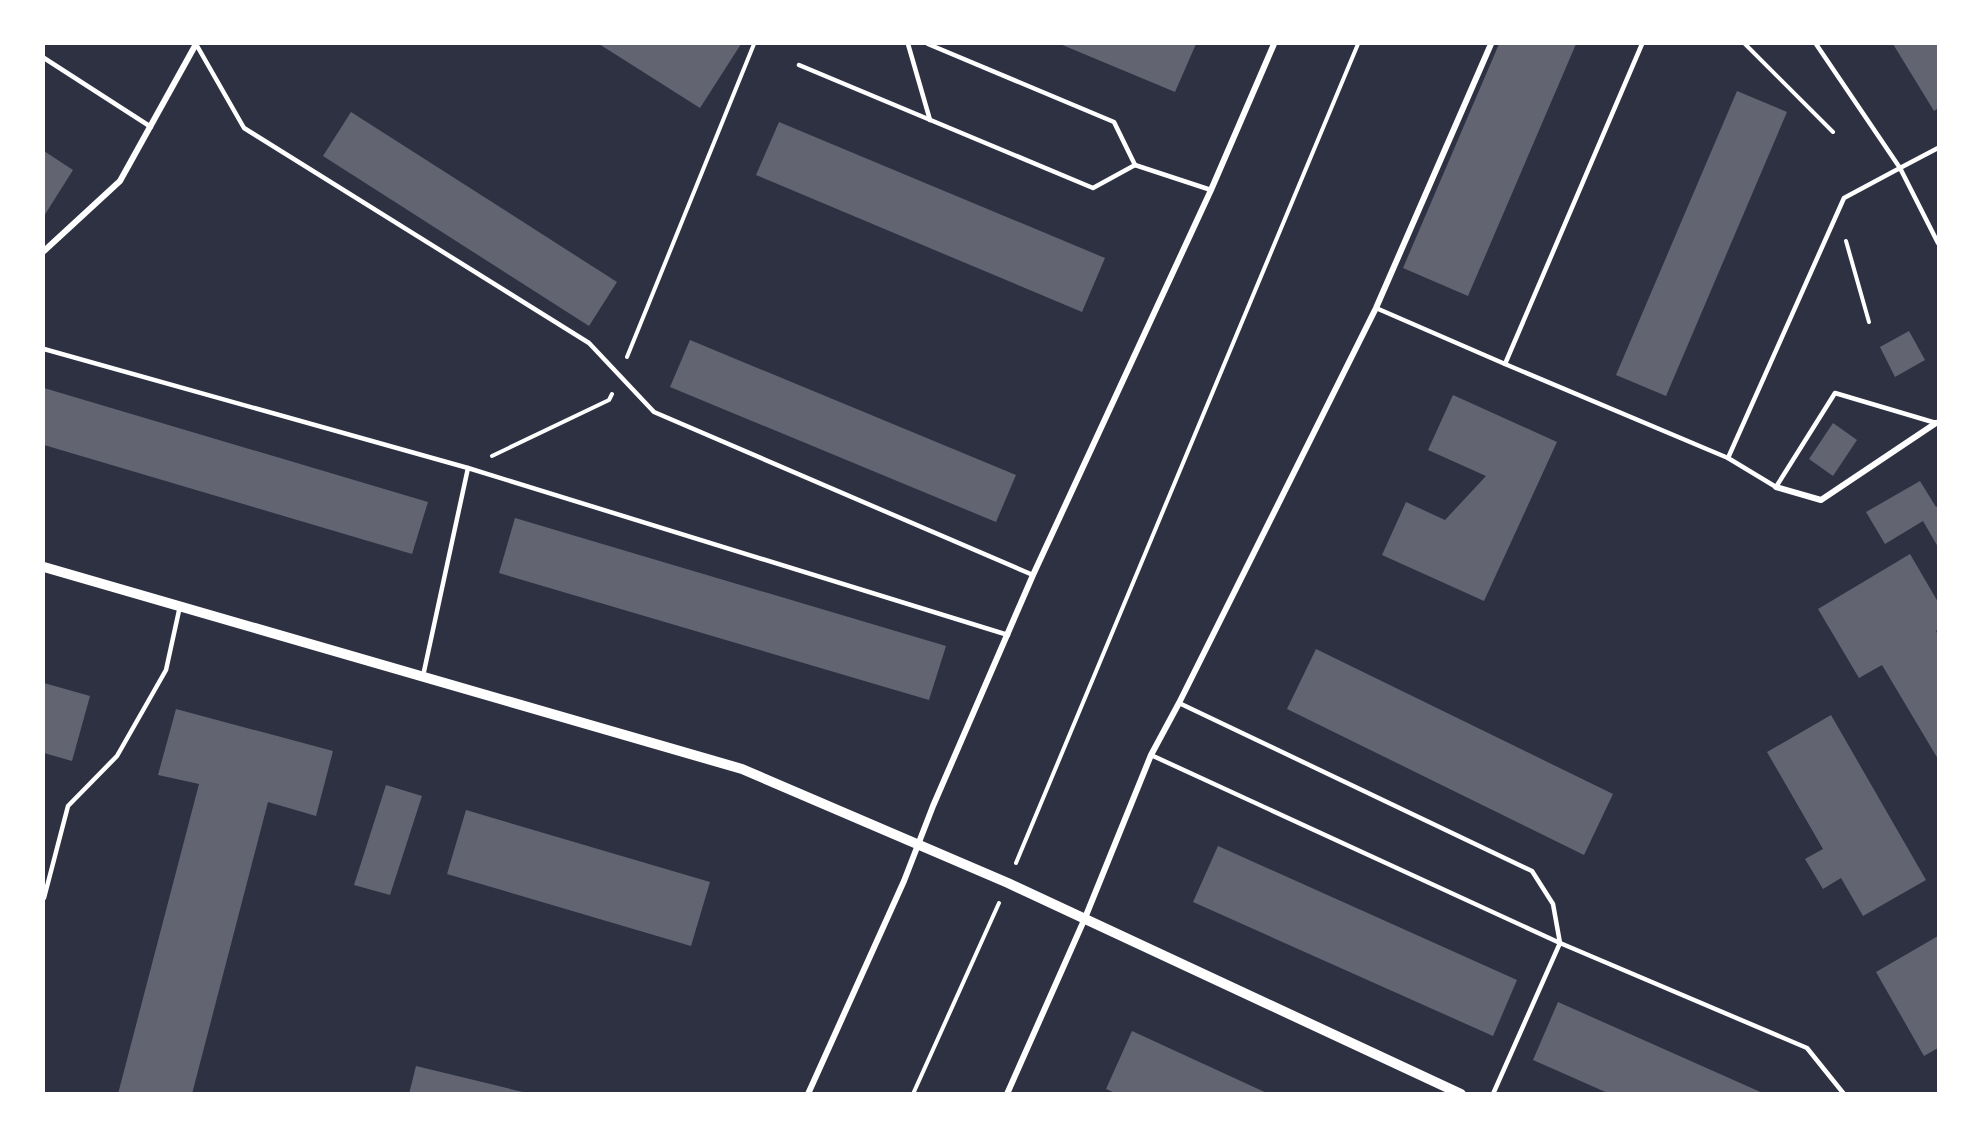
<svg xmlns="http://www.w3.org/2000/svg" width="1982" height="1137" font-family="'Alegreya Sans',sans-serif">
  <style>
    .building { fill: #626471 }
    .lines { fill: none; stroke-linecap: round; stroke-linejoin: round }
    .path { stroke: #fff; stroke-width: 4 }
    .service { stroke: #fff; stroke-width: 4.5 }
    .minor { stroke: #fff; stroke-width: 6 }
    .tertiary { stroke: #fff; stroke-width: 10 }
  </style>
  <rect width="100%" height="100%" fill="#2d3142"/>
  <!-- building -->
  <g class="building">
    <polygon points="599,44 741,44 700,108"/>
    <polygon points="1060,44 1196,44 1175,92"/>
    <polygon points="1499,44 1576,44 1468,296 1403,268"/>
    <polygon points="1893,44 1938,44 1938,108 1934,111"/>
    <polygon points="1737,91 1787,112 1666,396 1616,375"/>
    <polygon points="351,112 617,282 589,326 323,156"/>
    <polygon points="779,122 1105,258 1082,312 756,175"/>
    <polygon points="44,151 73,170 44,216"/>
    <polygon points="1909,331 1925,360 1895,377 1880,347"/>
    <polygon points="690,340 1016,475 996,522 670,387"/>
    <polygon points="44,388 428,502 412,554 44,445"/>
    <polygon points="1453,395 1557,442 1484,601 1382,555 1406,502 1445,520 1486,476 1428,450"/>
    <polygon points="1833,423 1857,440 1833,476 1809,459"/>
    <polygon points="1920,481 1936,507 1938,506 1938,547 1923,521 1885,544 1866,512"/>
    <polygon points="515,518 946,646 929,700 499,573"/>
    <polygon points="1910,554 1938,602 1938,629 1936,631 1938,635 1938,759 1882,665 1859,678 1818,609"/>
    <polygon points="1316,649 1613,794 1584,855 1287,709"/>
    <polygon points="44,683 90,696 72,761 44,753"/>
    <polygon points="176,709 333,751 316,816 268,802 192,1094 118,1094 199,784 158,775"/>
    <polygon points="1831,715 1926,880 1863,916 1841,878 1823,889 1805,859 1823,849 1767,752"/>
    <polygon points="386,785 422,796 390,895 354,885"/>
    <polygon points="466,810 710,882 691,946 447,874"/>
    <polygon points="1218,846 1517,980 1493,1036 1193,902"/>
    <polygon points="1938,936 1938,1048 1924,1056 1876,972"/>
    <polygon points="1558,1002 1765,1094 1610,1094 1533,1060"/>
    <polygon points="1132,1031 1269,1094 1117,1094 1106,1089"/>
    <polygon points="416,1066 527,1093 526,1094 409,1094"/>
  </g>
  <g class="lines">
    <!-- path -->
    <g class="path">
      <polyline points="1745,44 1833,132"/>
      <polyline points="1846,241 1869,322"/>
      <polyline points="627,357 754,44"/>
      <polyline points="492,456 609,400 612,394"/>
      <polyline points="1016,863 1358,44"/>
      <polyline points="913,1094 999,903"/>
    </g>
    <!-- service -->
    <g class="service">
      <polyline points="196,44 244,128 589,343 654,412 1033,575"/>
      <polyline points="908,44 930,120"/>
      <polyline points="928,44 1114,122 1135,165"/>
      <polyline points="1816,44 1900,168 1938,148"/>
      <polyline points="44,58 151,127"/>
      <polyline points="799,65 1093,188 1135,165 1211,190"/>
      <polyline points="1376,308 1505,364 1642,44"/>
      <polyline points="44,349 468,468 1008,635"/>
      <polyline points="1505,364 1728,458 1776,487 1835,393 1936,423"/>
      <polyline points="1728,458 1844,198 1900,168 1938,243"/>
      <polyline points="423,676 468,468"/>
      <polyline points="1179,703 1532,871 1553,904 1560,943 1493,1094"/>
      <polyline points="1151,755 1560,943 1807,1048 1844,1094"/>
      <polyline points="44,898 68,806 117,756 166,670 180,606"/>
    </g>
    <!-- minor -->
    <g class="minor">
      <polyline points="44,251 120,181 196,44"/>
      <polyline points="1776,487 1821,500 1936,423"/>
      <polyline points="808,1094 904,881 933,806 1033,575 1211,190 1274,44"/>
      <polyline points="1007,1094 1085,918 1151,755 1179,703 1376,308 1491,44"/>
    </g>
    <!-- tertiary -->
    <polyline class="tertiary" points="44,567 742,769 1008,883 1461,1094"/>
  </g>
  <!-- border -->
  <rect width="1982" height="1137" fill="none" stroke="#ffffff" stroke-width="90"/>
</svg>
